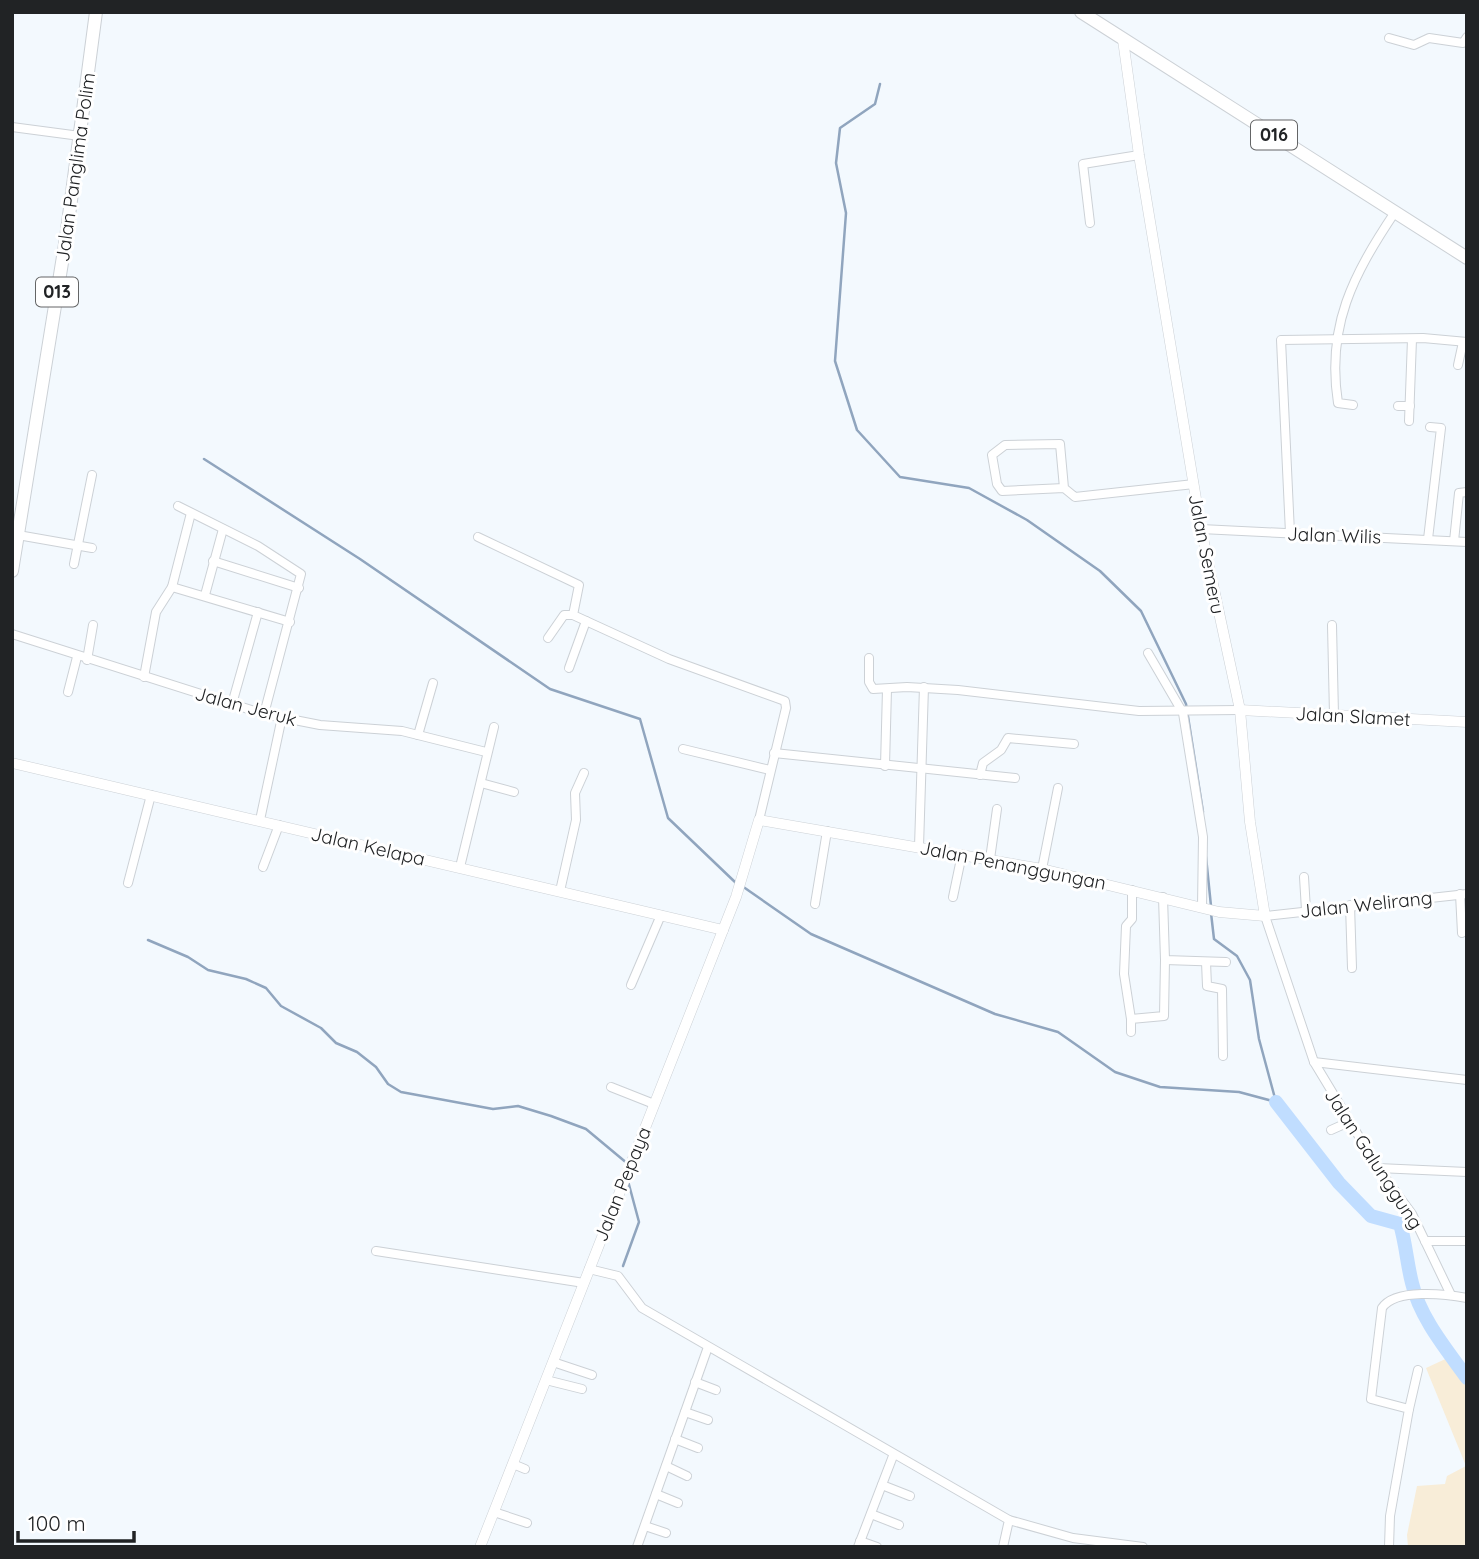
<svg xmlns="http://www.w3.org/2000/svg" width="1479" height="1559" font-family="Quicksand,sans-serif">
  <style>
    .medical { fill: #f8edd8 }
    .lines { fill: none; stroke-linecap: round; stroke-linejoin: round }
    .stream { stroke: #90a5be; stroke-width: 2.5 }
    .river { stroke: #c0ddff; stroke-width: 14 }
    .minor-casing { stroke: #ccd1d6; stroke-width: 10 }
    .tertiary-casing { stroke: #ccd1d6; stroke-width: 11 }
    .primary-casing { stroke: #ccd1d6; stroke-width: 14 }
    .minor { stroke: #fff; stroke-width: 8 }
    .tertiary { stroke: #fff; stroke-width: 10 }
    .primary { stroke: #fff; stroke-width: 12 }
    .labels { text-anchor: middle; stroke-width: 6; stroke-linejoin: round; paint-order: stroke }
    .shield { fill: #fff; stroke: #646566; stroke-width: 2 }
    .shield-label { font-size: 18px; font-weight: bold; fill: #212325 }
    .street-label { font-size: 19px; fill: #212325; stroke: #fff }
  </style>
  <rect width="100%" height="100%" fill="#f3f9fe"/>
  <!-- medical -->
  <polygon class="medical" points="1454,1355 1467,1372 1467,1547 1408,1547 1407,1535 1417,1486 1445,1484 1447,1476 1466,1466 1426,1368"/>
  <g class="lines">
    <!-- stream -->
    <g class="stream">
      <polyline points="880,84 875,104 840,128 836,163 846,213 835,361 857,430 900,477 969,488 1027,520 1100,571 1141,611 1186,704 1203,812"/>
      <polyline points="204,459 360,559 550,689 640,719 668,818 736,883"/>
      <polyline points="1206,857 1211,906"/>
      <polyline points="742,886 811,934 995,1014 1058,1032 1115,1072 1160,1087 1239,1092 1276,1102"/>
      <polyline points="1211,913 1214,939 1237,956 1250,980 1259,1039 1276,1102"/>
      <polyline points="148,940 188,957 208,970 246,979 266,988 281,1006 321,1028 336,1043 357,1052 376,1067 388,1084 401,1092 493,1109 518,1106 551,1116 586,1129 628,1164"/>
      <polyline points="623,1266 639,1222 628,1181"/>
    </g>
    <!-- river -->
    <path class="river" d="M 1276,1102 L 1339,1183 L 1371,1216 L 1400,1224 C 1406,1244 1407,1264 1412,1283 C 1420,1318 1447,1350 1467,1378"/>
    <!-- minor casing -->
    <g class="minor-casing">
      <g id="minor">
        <polyline points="1389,38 1414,45 1429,38 1463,43 1467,37"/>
        <polyline points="12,127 80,136"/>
        <polyline points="1090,223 1083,164 1139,155"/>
        <polyline points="1458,365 1463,342"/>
        <path d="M 1353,405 L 1338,403 C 1326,326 1353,275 1395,212"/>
        <polyline points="1398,406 1410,406"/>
        <polyline points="1409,421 1412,339"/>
        <polyline points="1064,488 1002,491 997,484 992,455 1005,445 1060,444 1064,488 1075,497 1194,484"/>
        <polyline points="178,506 258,546 301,574 264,714"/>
        <polyline points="1201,529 1467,542"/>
        <polyline points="1290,533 1281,340 1423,338 1467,342"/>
        <polyline points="18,535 92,548"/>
        <polyline points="478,537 579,585 573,615 669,659 785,701 786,708 759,820"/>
        <polyline points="1428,539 1441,428 1430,427"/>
        <polyline points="1454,541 1459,493 1467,492"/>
        <polyline points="213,561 299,588"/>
        <polyline points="74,564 92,475"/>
        <polyline points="172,587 191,513"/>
        <polyline points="205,595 223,529"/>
        <polyline points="1332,625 1334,715"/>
        <polyline points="12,634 264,714 320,725 402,731 486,752"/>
        <polyline points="548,638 564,615 573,615"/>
        <polyline points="1148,653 1183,713 1203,837 1202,907"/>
        <polyline points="869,658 869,682 873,689 907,687 958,690 1139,711 1240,710"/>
        <polyline points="87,660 93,625"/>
        <polyline points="569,668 586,621"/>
        <polyline points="144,677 156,612 172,587 290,622"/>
        <polyline points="68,692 77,657"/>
        <polyline points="232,704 258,612"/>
        <polyline points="418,735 433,683"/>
        <polyline points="683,749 770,770"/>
        <polyline points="774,753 1015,778"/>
        <polyline points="885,766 887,689"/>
        <polyline points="980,775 983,763 1001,750 1008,738 1074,744"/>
        <polyline points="481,783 514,792"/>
        <polyline points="260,820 282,717"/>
        <polyline points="919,847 924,687"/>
        <polyline points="990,859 997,809"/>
        <polyline points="263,867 279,825"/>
        <polyline points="460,867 494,727"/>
        <polyline points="1042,869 1058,788"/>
        <polyline points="1304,877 1306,910"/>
        <polyline points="128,883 151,795"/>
        <polyline points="560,891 576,820 575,793 584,773"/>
        <polyline points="1460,894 1462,933"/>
        <polyline points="953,897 962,854"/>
        <polyline points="1163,897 1165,960 1226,962"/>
        <polyline points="815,904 827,831"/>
        <polyline points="1350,905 1352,968"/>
        <polyline points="1206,962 1207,986 1222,989 1223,1056"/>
        <polyline points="631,985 661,915"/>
        <polyline points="1131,1019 1124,974 1126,926 1132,919 1132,890"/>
        <polyline points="1131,1032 1131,1019 1164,1016 1165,960"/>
        <polyline points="1314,1062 1467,1080"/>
        <polyline points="611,1087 654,1104"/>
        <polyline points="1331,1130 1349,1122"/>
        <polyline points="1378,1168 1467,1172"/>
        <polyline points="1425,1241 1467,1241"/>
        <polyline points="376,1251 584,1283"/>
        <polyline points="589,1269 618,1276 642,1308 1009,1520 1003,1547"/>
        <polyline points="1451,1295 1412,1214 1378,1168 1314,1062 1265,916 1467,894"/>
        <polyline points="553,1362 592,1375"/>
        <polyline points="546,1380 582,1389"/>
        <polyline points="695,1382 716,1390"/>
        <polyline points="1409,1409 1418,1370"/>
        <polyline points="685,1412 708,1420"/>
        <polyline points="675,1439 698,1448"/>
        <polyline points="513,1464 525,1469"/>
        <polyline points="666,1466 687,1476"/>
        <polyline points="882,1485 910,1496"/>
        <polyline points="656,1494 678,1503"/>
        <polyline points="494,1512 527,1523"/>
        <polyline points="871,1514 899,1525"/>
        <polyline points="1009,1520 1073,1538 1143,1547"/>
        <polyline points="645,1526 666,1533"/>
        <polyline points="860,1541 877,1547"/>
        <polyline points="637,1547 708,1347"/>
        <polyline points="858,1547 893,1456"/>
        <path d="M 1389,1547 L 1390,1516 L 1409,1409 L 1371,1399 L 1382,1308 C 1395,1288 1446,1294 1467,1298"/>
      </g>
    </g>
    <!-- tertiary casing -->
    <g class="tertiary-casing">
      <g id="tertiary">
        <polyline points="1240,710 1467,722"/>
        <polyline points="12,763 723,930"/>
        <polyline points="480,1547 736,897 759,820 1042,869 1219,912 1265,916 1250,822 1240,710 1201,529 1139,155 1123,40"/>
      </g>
    </g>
    <!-- primary casing -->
    <g class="primary-casing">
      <g id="primary">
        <polyline points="1081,12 1467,258"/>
        <polyline points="12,571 66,238 96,12"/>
      </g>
    </g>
    <!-- minor -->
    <use href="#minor" class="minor"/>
    <!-- tertiary -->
    <use href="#tertiary" class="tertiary"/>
    <!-- primary -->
    <use href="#primary" class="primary"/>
  </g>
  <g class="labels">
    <!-- shield labels -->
    <g class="shield">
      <rect x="1251" y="120.5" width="46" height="29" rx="5"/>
      <rect x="36" y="277.5" width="42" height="29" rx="5"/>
    </g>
    <g class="shield-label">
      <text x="1274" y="141">016</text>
      <text x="57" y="298">013</text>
    </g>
    <!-- street labels -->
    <g class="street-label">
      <text transform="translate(75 167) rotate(-82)" y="7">Jalan Panglima Polim</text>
      <text transform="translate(1334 535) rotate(2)" y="7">Jalan Wilis</text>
      <text transform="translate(1207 554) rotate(79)" y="7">Jalan Semeru</text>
      <text transform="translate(246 706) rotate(15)" y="7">Jalan Jeruk</text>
      <text transform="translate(1353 716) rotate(3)" y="7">Jalan Slamet</text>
      <text transform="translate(368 846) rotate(13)" y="7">Jalan Kelapa</text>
      <text transform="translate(1013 865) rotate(11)" y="7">Jalan Penanggungan</text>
      <text transform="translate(1366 904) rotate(-6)" y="7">Jalan Welirang</text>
      <text transform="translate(1374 1159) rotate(57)" y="7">Jalan Galunggung</text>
      <text transform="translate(622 1184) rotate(-68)" y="7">Jalan Pepaya</text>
    </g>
  </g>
  <!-- border -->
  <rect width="1479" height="1559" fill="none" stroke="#212325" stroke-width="28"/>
  <!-- scale -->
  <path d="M18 1531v10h116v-10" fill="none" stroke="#212325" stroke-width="3.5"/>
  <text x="28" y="1531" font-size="21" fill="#212325" stroke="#ffffff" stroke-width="5" paint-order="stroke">100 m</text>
</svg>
